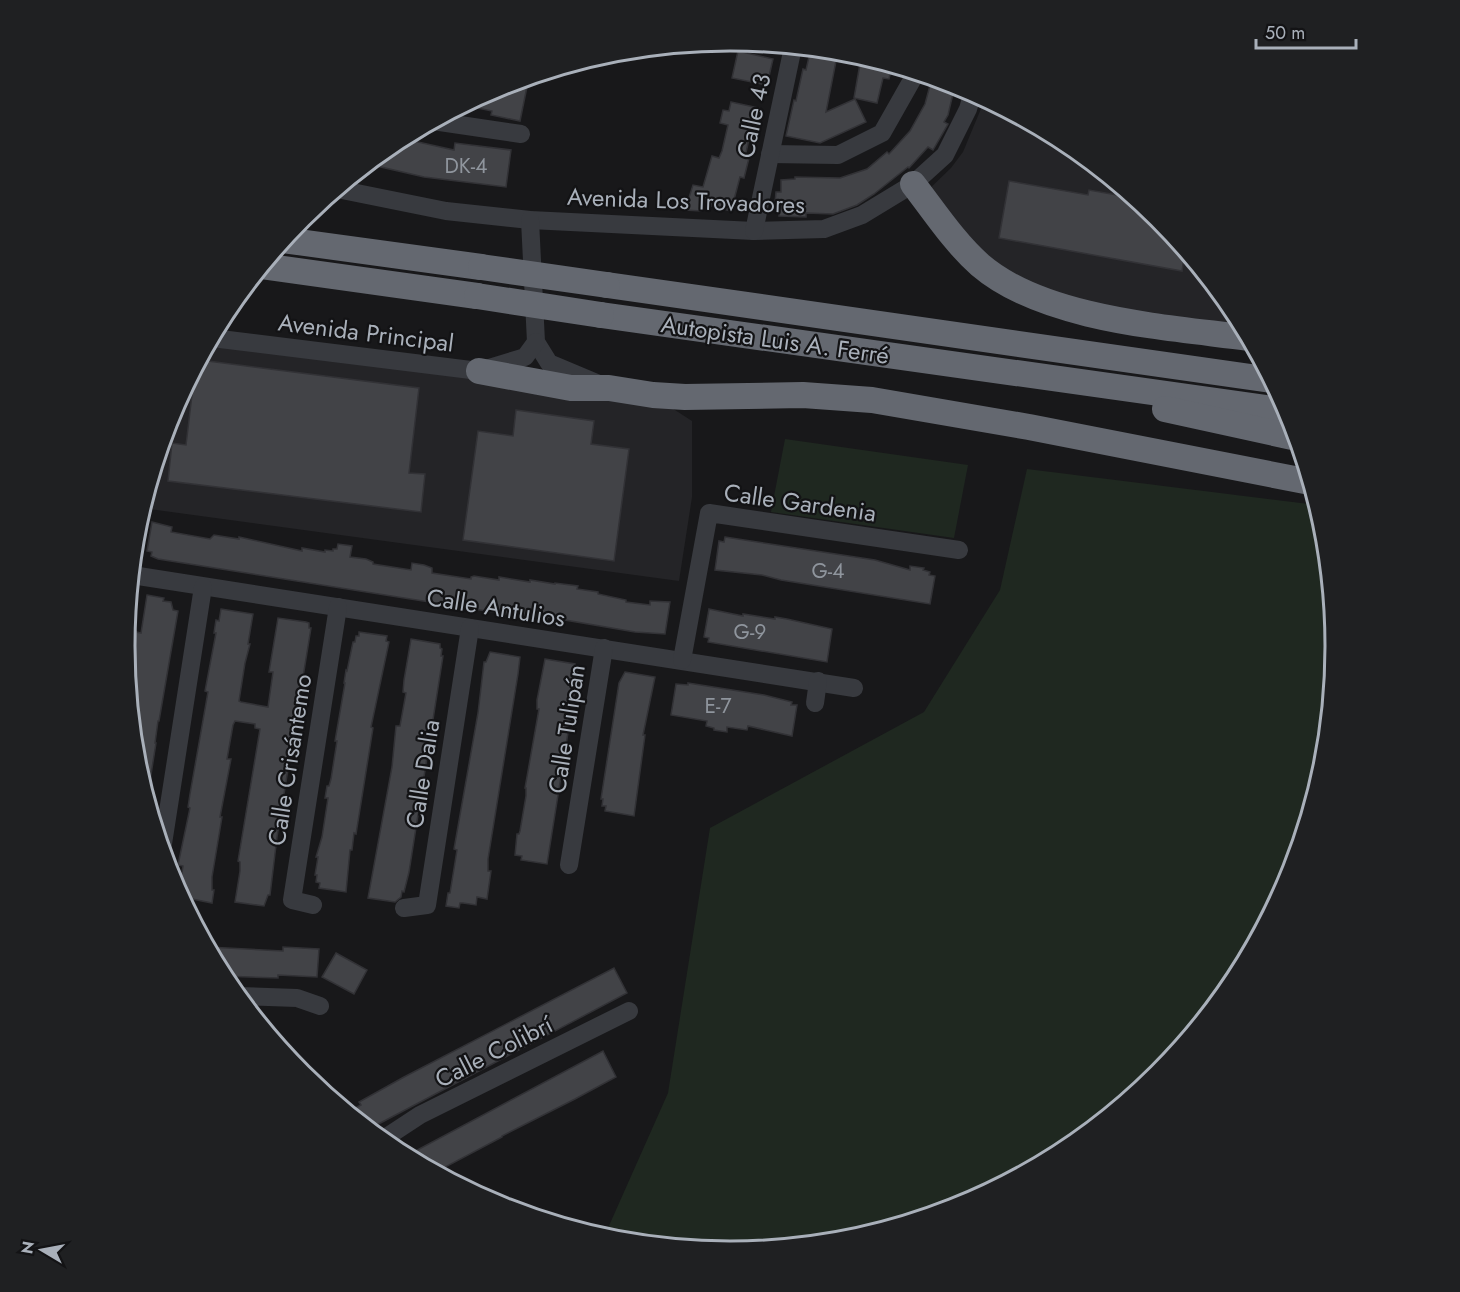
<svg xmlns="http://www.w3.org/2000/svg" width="1460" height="1292" font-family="Jost,sans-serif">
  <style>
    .built { fill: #242427 }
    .green { fill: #1f2820 }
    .building { fill: #424347; stroke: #323236; stroke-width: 1.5 }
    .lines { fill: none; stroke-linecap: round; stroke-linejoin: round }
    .minor { stroke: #383a3f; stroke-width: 18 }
    .highway { stroke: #646870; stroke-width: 26 }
    .highway-bridge { stroke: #646870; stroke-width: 26 }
    .labels { text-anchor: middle; stroke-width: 4.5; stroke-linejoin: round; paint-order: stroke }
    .number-label { font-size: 21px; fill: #8f959d }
    .street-label { font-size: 24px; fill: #a9b0ba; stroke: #131315 }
    .rim { fill: none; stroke: #a9b0ba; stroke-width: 3 }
  </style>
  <rect width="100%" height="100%" fill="#18181a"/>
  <!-- built -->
  <g class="built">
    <polygon points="985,99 1067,143 1158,218 1234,310 1251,343 1024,297 924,194 951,168 963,152"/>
    <polygon points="213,335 661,401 692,421 692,497 679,581 142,508 171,414"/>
  </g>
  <!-- green -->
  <g class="green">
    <polygon points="785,439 968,465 954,538 771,512"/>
    <polygon points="1027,469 1317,505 1324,528 1335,646 1324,764 1289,878 1233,983 1158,1074 1066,1150 961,1206 848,1240 730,1251 612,1240 604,1237 668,1093 710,828 924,712 1000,590"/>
  </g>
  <!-- building -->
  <g class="building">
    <polygon points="811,48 838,51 826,112 855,99 866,122 820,143 786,136 794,100 796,101 803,69 806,70"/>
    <polygon points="738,51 773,59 767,85 732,78"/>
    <polygon points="861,58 892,65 889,79 883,78 877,103 854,98"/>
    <polygon points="529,77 520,121 491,115 492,111 463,105 499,86"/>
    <polygon points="932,78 955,85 948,115 944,122 948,124 933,150 928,147 909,168 908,167 874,194 857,205 833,214 806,213 806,217 779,216 780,204 775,203 776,192 781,192 781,180 795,179 795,177 840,178 867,169 887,152 889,154 910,131 925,104"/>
    <polygon points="731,102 759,108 754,131 751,130 745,157 749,158 744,178 740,177 731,211 703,204 701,211 685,210 693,185 703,187 712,156 719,158 722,151 728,125 720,123 723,110 729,111"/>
    <polygon points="411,133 409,140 454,150 455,143 511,150 506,187 424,177 368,164 394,142"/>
    <polygon points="1009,181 1088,195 1089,190 1134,198 1158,218 1185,251 1182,271 999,238"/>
    <polygon points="200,360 419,388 409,473 425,474 421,512 168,481 172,443 186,445 194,378 190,378"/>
    <polygon points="516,410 594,421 591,444 629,449 614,561 463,540 478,431 513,436"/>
    <polygon points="152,522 172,527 171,532 210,539 214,535 239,539 239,537 302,551 302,548 325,552 325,550 333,551 333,549 337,549 338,544 352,546 350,557 366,559 373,562 373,564 411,570 412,563 424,565 432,568 432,573 471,579 471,577 474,576 499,580 499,577 530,582 530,580 555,584 555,583 578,586 577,589 598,592 598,594 626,600 626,602 650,605 650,601 670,602 665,634 635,632 547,617 547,619 518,614 518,616 158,559 151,556 152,552 147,551"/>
    <polygon points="725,537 875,560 910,570 910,566 924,568 923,570 930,572 929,575 935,576 930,604 781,580 762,575 715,570 719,541 724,542"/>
    <polygon points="147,595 164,598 163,601 171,602 173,610 178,611 159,721 158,721 155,743 156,743 147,800 136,764 127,670 129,671 136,632 141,633"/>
    <polygon points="221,609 253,614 248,644 250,644 245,663 239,701 241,702 268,707 273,672 269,672 278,618 306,622 309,623 309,628 311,628 277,837 270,895 268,895 264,906 235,902 240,871 240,862 238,861 260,729 255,728 255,724 235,721 233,725 227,759 231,759 220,817 222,817 212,877 212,890 214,890 212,903 182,897 183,886 180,885 183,866 178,865 190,808 188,807 190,794 208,692 205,691 216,633 214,633 216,620 219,621"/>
    <polygon points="709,609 743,616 743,614 775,619 775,617 787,619 832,629 827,662 708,642 709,638 704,637"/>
    <polygon points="359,632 387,636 386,641 389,642 371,727 373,728 356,834 354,833 352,850 350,850 346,892 319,888 320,883 316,882 317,875 315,875 318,857 316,857 322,837 328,798 325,798 327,786 329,786 331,779 337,741 335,741 345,683 344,683 346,670 347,671 353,642 355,642 356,636 359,636"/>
    <polygon points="411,639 440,644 440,648 442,649 441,656 443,656 409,872 404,892 402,891 401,897 395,902 368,898 392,767 396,726 400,726 406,693 403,692 404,680"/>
    <polygon points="490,652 520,657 518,674 488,859 488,871 491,871 487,899 477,897 476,905 463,903 460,903 459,908 446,906 448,893 450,893 457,850 454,849 478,713 484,662 486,662"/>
    <polygon points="545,659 575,664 575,670 578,670 547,864 521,860 522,856 515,855 517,834 519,834 520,831 526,796 526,788 525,788 539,709 537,709 537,700"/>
    <polygon points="625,672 655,677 643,735 645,735 634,816 605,811 606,806 602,806 603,799 601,799 619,683"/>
    <polygon points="688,683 764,695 792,702 791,705 797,705 792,736 748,726 747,730 727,727 727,732 714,730 714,728 706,726 707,721 671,715 676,684 688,685"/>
    <polygon points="208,947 283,951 283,947 319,949 317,977 278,975 278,978 223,976"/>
    <polygon points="336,953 367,970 354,994 322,977"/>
    <polygon points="614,968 627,993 369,1129 348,1112 361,1105 359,1102 404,1077"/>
    <polygon points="603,1051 616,1077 575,1099 502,1136 502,1137 436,1172 406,1156"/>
  </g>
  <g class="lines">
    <!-- minor -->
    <g class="minor">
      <polyline points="433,121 521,134"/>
      <polyline points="770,154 838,155 882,133 912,80 914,72"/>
      <polyline points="337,189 446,211 530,220 754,231 824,229 862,215 913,184 945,155 968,109 973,92"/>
      <polyline points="530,220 536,342 549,363 599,384"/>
      <polyline points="754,231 793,47"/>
      <polyline points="212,338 479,371 525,357 536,342"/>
      <polyline points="132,575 854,688"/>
      <polyline points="682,660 709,513 959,550"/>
      <polyline points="815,703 818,681"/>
      <polyline points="162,850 203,587"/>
      <polyline points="569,865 604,648"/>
      <polyline points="313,905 292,900 338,607"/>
      <polyline points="404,908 427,905 470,628"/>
      <polyline points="238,996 297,998 320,1006"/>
      <polyline points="382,1140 420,1115 629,1011"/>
    </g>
    <!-- highway -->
    <g class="highway">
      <path d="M 913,184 C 934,211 954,242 980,265 C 1044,320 1167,327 1249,338"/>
      <polyline points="283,240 481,267"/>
      <polyline points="262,266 477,296"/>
      <polyline points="607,285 1271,380"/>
      <polyline points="601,315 1288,411"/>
      <polyline points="479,371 571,388 609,388 653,395 685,397 803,395 872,400 1029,427 1310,482"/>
      <polyline points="1165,409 1297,438"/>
    </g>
    <!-- highway-bridge -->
    <g class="highway-bridge">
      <polyline points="481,267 607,285"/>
      <polyline points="477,296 601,315"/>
    </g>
  </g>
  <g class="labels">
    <!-- number labels -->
    <g class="number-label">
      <text x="466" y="173">DK-4</text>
      <text x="828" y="578">G-4</text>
      <text x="750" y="639">G-9</text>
      <text x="718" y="713">E-7</text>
    </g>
    <!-- street labels -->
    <g class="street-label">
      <text transform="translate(754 116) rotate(-78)" y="8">Calle 43</text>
      <text transform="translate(686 201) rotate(2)" y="8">Avenida Los Trovadores</text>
      <text transform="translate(366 333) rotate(7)" y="8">Avenida Principal</text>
      <text transform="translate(775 340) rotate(8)" y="8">Autopista Luis A. Ferré</text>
      <text transform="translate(800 503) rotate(8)" y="8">Calle Gardenia</text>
      <text transform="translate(496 608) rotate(9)" y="8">Calle Antulios</text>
      <text transform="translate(567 729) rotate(-81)" y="8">Calle Tulipán</text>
      <text transform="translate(290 760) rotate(-81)" y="8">Calle Crisántemo</text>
      <text transform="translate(423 774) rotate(-81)" y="8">Calle Dalia</text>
      <text transform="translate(494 1052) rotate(-27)" y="8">Calle Colibrí</text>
    </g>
  </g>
  <!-- crop -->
  <path d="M0 0H1460V1292H0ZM135 646a595 595 0 1 1 1190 0a595 595 0 1 1-1190 0Z" fill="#1f2022" fill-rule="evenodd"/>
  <path class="rim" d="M135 646a595 595 0 1 1 1190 0a595 595 0 1 1-1190 0Z"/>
  <!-- north arrow -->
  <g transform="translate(42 1250) rotate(280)" stroke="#131315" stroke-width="4.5" paint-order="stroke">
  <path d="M0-4.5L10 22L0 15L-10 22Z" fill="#a9b0ba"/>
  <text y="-9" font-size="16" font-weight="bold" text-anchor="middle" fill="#a9b0ba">N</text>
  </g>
  <!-- scale -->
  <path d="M1256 39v9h100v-9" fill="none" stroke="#a9b0ba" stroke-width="3"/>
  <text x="1265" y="39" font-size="18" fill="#a9b0ba" stroke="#131315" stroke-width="4.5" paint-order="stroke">50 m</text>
</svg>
